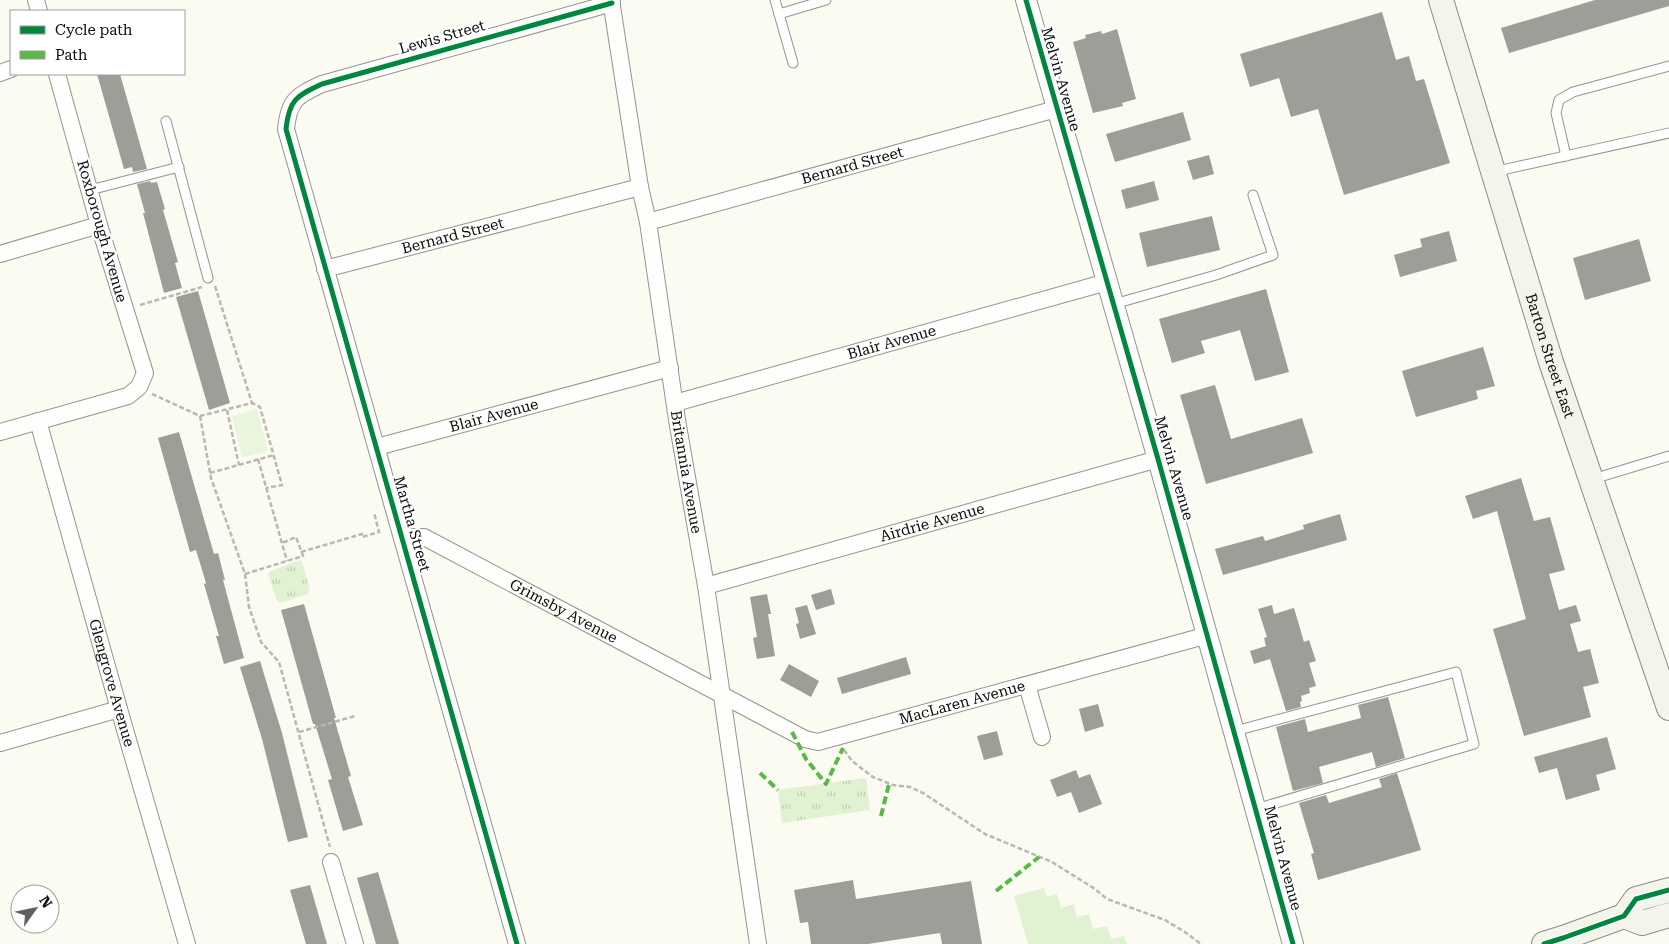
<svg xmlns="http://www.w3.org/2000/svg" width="1669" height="944" font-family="'Roboto Serif',serif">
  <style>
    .grass { fill: #e0f2d2 }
    .park { fill: url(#park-tufts) }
    .pitch { fill: #eaf6db }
    .building { fill: #9e9d98 }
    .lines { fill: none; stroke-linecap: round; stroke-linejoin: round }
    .service-casing { stroke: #949490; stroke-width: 11 }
    .minor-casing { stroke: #949490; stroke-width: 18 }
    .tertiary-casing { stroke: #949490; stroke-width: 22 }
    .secondary-casing { stroke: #8b8b87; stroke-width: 26 }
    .path { stroke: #b8b8b6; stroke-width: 2.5; stroke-dasharray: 5 2.5; stroke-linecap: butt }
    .service { stroke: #fefefd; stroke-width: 9 }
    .minor { stroke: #fefefd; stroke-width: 16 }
    .tertiary { stroke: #fefefd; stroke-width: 20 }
    .secondary { stroke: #f4f5ea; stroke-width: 24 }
    .quiet { stroke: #58b947; stroke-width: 4; stroke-dasharray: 8 4; stroke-linecap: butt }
    .cycleway-casing { stroke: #fff; stroke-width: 8 }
    .cycleway { stroke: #00873e; stroke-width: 5 }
    .labels { text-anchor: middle; stroke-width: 5; stroke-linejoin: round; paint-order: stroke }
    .street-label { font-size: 15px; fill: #0d0d0d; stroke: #fff }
  </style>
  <defs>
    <pattern id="park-tufts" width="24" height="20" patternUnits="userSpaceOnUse" patternTransform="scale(1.25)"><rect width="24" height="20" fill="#e0f2d2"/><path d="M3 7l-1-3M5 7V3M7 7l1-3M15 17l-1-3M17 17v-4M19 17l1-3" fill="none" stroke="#bfceb3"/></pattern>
  </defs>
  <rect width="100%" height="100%" fill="#fbfbf2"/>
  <!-- grass -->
  <polygon class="grass" points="1044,888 1047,897 1057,894 1061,908 1074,904 1077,917 1089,914 1093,929 1107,926 1111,939 1124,936 1127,944 1028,944 1014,896"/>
  <!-- park -->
  <g class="park">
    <polygon points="300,560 302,562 310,590 308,594 280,603 277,601 268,574 271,571"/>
    <polygon points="866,778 870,810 782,823 778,790"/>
  </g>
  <!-- pitch -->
  <polygon class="pitch" points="257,409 268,451 242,458 232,416"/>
  <!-- building -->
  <g class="building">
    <polygon points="1595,0 1669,0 1669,6 1509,53 1501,28"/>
    <polygon points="1382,12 1396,60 1409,56 1416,81 1424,79 1450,163 1344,195 1318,109 1291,117 1279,78 1250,87 1240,54"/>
    <polygon points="1117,29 1136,99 1122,103 1123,106 1093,113 1073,42 1086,38 1085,35 1101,31 1102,34"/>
    <polygon points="97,74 120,74 147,169 133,172 132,167 124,169"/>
    <polygon points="1183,112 1191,140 1115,162 1106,134"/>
    <polygon points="1209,155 1214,174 1193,180 1187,161"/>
    <polygon points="150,181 151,183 157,182 165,209 163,210 178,262 175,263 182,288 164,293 143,213 145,213 137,184"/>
    <polygon points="1154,181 1159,200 1126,209 1121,190"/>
    <polygon points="1212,216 1220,250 1147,267 1139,233"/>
    <polygon points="1449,231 1457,261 1400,277 1394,255 1422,247 1420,239"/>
    <polygon points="1639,239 1651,281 1585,300 1573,258"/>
    <polygon points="1266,289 1289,372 1255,381 1240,330 1201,341 1205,353 1172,363 1159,319"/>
    <polygon points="198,291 230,403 209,410 176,297"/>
    <polygon points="1483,347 1495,386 1476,391 1478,399 1416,417 1402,371"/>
    <polygon points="1215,385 1231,439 1302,418 1313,453 1206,484 1180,395"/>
    <polygon points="179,432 214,554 218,553 225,580 223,580 244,658 224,664 216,636 219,636 204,584 206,583 196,550 190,552 158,438"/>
    <polygon points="1521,478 1534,521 1550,517 1565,570 1549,574 1559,610 1576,605 1581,621 1570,624 1578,652 1590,649 1599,683 1583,687 1591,717 1524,736 1493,629 1526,619 1497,511 1473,519 1465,496"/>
    <polygon points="1340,514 1347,540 1223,575 1215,549 1263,536 1265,541 1304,529 1303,525"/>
    <polygon points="831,589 835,604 816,610 811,595"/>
    <polygon points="767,594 771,614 768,614 775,656 757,659 753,638 757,637 750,597"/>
    <polygon points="304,604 336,718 334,718 351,776 348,777 363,825 343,831 328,780 332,779 315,724 313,724 281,610"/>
    <polygon points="807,605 816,634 800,639 796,624 799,623 795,608"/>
    <polygon points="1272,605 1274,614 1294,608 1304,642 1309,640 1316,661 1309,663 1316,686 1309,688 1310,693 1301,696 1302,701 1300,702 1301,707 1286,711 1270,659 1254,664 1250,651 1266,646 1264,638 1267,637 1258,609"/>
    <polygon points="906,657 911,674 842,694 837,678"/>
    <polygon points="260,661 282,733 308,837 288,842 262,739 240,667"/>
    <polygon points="789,664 819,681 811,697 780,680"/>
    <polygon points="1388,697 1405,758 1376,767 1372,752 1319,767 1323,783 1293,791 1276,727 1305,719 1308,732 1361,718 1358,705"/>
    <polygon points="1098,704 1104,726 1085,732 1079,709"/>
    <polygon points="997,731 1003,755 984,760 977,736"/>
    <polygon points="1607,737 1616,769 1596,775 1600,790 1566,800 1557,768 1539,773 1534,757"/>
    <polygon points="1076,770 1079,778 1090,774 1102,804 1079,813 1071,792 1057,797 1050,780"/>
    <polygon points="1397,773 1421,850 1318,880 1311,854 1314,853 1299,803 1326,795 1329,803 1382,787 1379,779"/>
    <polygon points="378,872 399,944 376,944 357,878"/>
    <polygon points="853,880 856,899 971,881 982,944 942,944 940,933 868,944 811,944 808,922 800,923 794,890"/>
    <polygon points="310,885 327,944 306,944 290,890"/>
  </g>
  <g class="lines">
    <!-- service casing -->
    <g class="service-casing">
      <g id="service">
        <polyline points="775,0 793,63"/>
        <polyline points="779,14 826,0"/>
        <polyline points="166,121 208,278"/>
        <polyline points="1566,156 1556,113 1559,100 1573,92 1669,66"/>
        <polyline points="1493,172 1669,133"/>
        <polyline points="90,190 179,167"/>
        <polyline points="1114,304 1216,275 1273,255 1253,195"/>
        <polyline points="1593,479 1669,456"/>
        <polyline points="1235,731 1456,672 1474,744 1256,809"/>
      </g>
    </g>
    <!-- minor casing -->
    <g class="minor-casing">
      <g id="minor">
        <polyline points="36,0 39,11"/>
        <path id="s1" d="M 611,0 L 640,187 L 648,222 L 677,420 L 706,586 L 758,944"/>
        <polyline points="0,73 11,69"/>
        <path id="s2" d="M 648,222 L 1056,109"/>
        <polyline points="0,254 99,225"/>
        <path id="s3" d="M 325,269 L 640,187"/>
        <path id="s4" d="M 675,403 L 1107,282"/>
        <path id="s5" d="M 38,421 L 119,709 L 187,944"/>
        <polyline points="0,432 128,396 139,387 145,373 99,225 57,74"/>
        <path id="s6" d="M 377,447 L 670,368"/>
        <path id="s7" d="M 402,537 L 424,537 L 805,739 L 818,742 L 1208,635"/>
        <path id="s8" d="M 706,586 L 1158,459"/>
        <polyline points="1027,685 1042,737"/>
        <polyline points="0,743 119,709"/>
        <polyline points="331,862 355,944"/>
        <path d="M 517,944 L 286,129 C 289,100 296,96 322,84 L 612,3"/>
      </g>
    </g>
    <!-- tertiary casing -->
    <g class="tertiary-casing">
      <polyline id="tertiary" points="1026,0 1158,459 1293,944"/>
    </g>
    <!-- secondary casing -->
    <g class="secondary-casing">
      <g id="secondary">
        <path id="s9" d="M 1441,0 L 1551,362 L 1669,708"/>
        <polyline points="1624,916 1642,923 1669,915"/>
        <polyline points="1544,944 1563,938 1624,916 1636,899 1669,890"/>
      </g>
    </g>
    <!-- path -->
    <g class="path">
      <polyline points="215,286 252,403"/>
      <polyline points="140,305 202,287"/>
      <polyline points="152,394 200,416 252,403 260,407 282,485 266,488"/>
      <polyline points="227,410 239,465"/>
      <polyline points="200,416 211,478 245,574 249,607 261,642 279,662 330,847"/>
      <polyline points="258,459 287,561"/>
      <polyline points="210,473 274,455"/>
      <polyline points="301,552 362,534 362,537 379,532 374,512"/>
      <polyline points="245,574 303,556 296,537 282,543"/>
      <polyline points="299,732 355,716"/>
      <polyline points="844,750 852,761 873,777 893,785 910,787 923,793 985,834 1052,862 1095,889 1107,899 1165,920 1185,932 1201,944"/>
    </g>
    <!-- service -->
    <use href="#service" class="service"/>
    <!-- minor -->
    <use href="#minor" class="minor"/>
    <!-- tertiary -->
    <use href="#tertiary" class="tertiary"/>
    <!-- secondary -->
    <use href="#secondary" class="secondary"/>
    <!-- quiet -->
    <g class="quiet">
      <polyline points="792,732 806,759 826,784 843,748"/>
      <polyline points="760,773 778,790"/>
      <polyline points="881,816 889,784"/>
      <polyline points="996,891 1039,857"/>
    </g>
    <!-- cycleway casing -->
    <g class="cycleway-casing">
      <g id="cycleway">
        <polyline points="1026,0 1158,459 1293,944"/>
        <path d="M 517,944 L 286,129 C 289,100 296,96 322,84 L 612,3"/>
        <polyline points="1544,944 1563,938 1624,916 1636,899 1669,890"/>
      </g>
    </g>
    <!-- cycleway -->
    <use href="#cycleway" class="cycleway"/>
  </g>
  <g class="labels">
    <!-- street labels -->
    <g class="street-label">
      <text transform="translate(442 37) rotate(-16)" y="5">Lewis Street</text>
      <text transform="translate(1061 79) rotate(74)" y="5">Melvin Avenue</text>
      <text dy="5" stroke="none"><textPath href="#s2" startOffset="212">Bernard Street</textPath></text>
      <text transform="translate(102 231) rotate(74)" y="5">Roxborough Avenue</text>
      <text dy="5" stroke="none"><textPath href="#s3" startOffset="132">Bernard Street</textPath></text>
      <text dy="5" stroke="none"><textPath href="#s4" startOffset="225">Blair Avenue</textPath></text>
      <text dy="5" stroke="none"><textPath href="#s9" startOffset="372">Barton Street East</textPath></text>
      <text dy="5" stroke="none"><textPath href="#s6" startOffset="121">Blair Avenue</textPath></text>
      <text transform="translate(1174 468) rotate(74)" y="5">Melvin Avenue</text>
      <text dy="5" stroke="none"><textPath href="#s1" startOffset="478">Britannia Avenue</textPath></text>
      <text dy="5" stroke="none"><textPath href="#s8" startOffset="235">Airdrie Avenue</textPath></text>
      <text transform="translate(412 524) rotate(74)" y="5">Martha Street</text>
      <text dy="5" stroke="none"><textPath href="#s7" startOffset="180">Grimsby Avenue</textPath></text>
      <text dy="5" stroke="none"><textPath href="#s5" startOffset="272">Glengrove Avenue</textPath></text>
      <text dy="5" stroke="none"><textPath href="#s7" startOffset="616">MacLaren Avenue</textPath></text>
      <text transform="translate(1283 858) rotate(75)" y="5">Melvin Avenue</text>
    </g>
  </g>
  <!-- legend -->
  <rect x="10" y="10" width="175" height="65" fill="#ffffff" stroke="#9e9e9e"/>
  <rect x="20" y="26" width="25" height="8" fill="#00873e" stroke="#9e9e9e"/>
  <text x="55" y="35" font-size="15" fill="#0d0d0d">Cycle path</text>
  <rect x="20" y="51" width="25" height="8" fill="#58b947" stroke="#9e9e9e"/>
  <text x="55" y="60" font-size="15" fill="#0d0d0d">Path</text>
  <!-- north arrow -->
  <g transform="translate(35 909) rotate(57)"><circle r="24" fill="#ffffff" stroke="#9e9e9e"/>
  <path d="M0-4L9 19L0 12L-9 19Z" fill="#60605d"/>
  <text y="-8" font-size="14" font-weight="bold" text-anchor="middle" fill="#0d0d0d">N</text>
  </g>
</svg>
